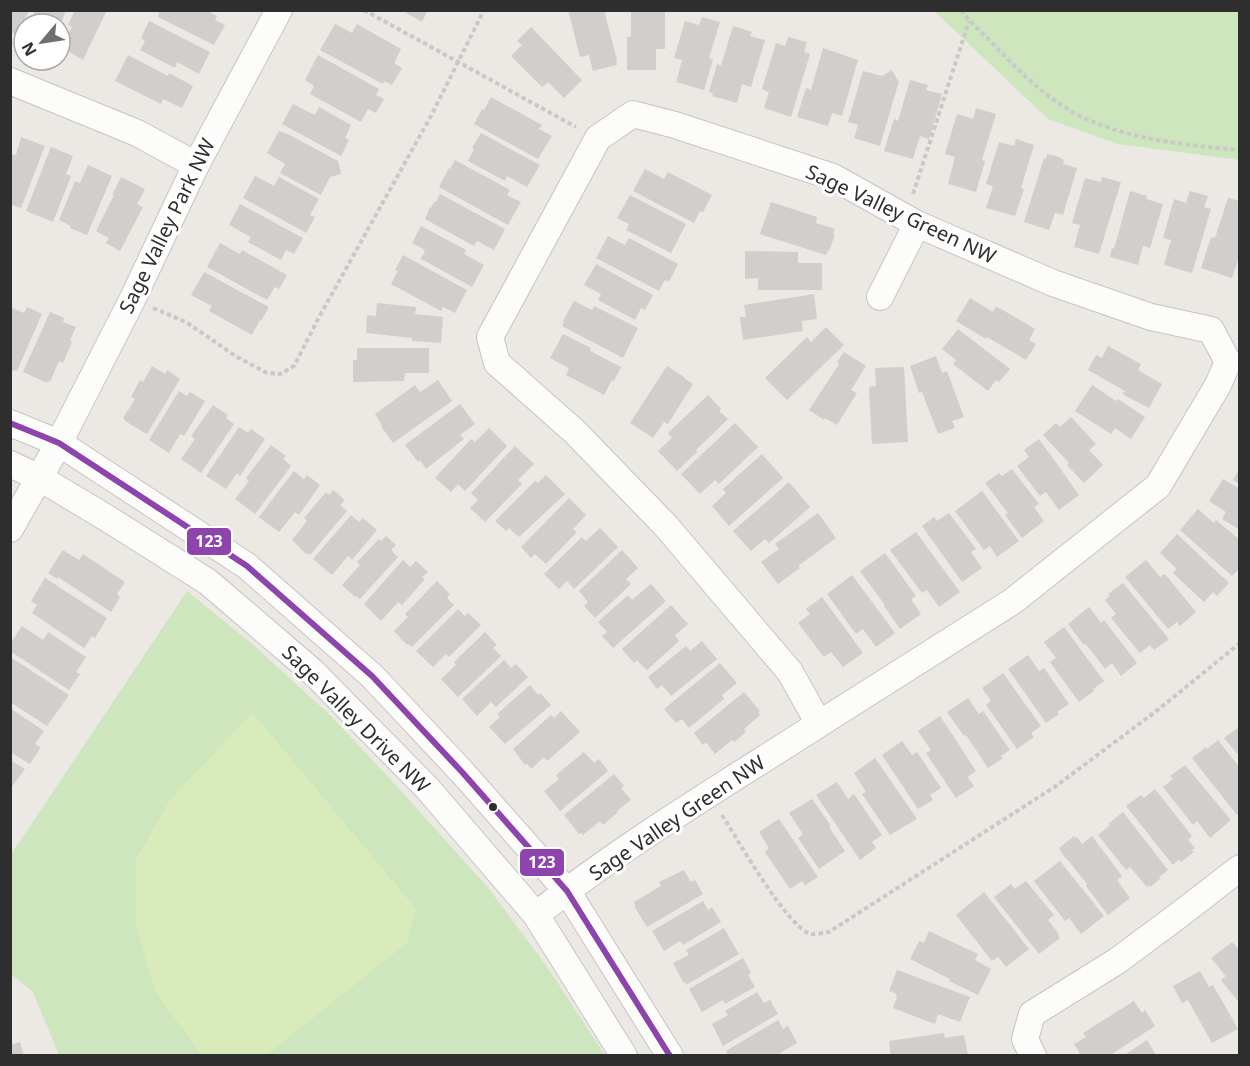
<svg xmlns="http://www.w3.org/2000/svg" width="1250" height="1066" font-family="'Noto Sans',sans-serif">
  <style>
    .park { fill: #cee6be }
    .pitch { fill: #d9eabb }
    .building { fill: #d1cecb }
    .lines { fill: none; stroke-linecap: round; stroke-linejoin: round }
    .minor-casing { stroke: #c5c4c5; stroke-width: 28 }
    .path { stroke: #c9c9c8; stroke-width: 4; stroke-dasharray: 4.5 3; stroke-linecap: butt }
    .minor { stroke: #fcfcfb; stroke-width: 26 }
    .bus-1-casing { stroke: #fff; stroke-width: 10 }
    .bus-1 { stroke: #8e44ad; stroke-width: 6 }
    .bus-dot { fill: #2e2e2e; stroke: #fff; stroke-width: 2 }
    .labels { text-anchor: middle; stroke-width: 6; stroke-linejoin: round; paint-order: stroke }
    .street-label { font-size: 20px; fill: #2e2e2e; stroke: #fff }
    .line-badge { stroke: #fff; stroke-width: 2 }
    .badge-label { font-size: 16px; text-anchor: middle; font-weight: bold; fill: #fff }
  </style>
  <rect width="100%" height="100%" fill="#ece8e4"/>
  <!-- park -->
  <g class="park">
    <polygon points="934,11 1239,11 1239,160 1118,144 1048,119"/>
    <polygon points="187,591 251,643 331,716 404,794 490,890 548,968 605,1055 59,1055 33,992 11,974 10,856"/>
  </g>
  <!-- pitch -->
  <polygon class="pitch" points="253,713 416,909 407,943 267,1055 201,1055 156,992 136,928 136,860 171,798"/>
  <!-- building -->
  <g class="building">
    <polygon points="10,10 29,10 19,35 10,32"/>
    <polygon points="35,10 66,10 61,24 30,24"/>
    <polygon points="75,10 107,10 83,60 61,47 72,27 68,25"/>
    <polygon points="160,10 206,10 217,16 215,20 225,25 214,45 158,17"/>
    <polygon points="401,10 428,10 422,22"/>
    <polygon points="568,10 604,10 617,60 616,61 617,65 593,71 589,55 580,57"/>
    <polygon points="631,10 665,10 665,49 656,49 656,70 627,70 627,37 631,37"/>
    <polygon points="702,17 720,22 709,58 713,60 704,90 676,82 682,60 674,58 685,21 699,25"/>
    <polygon points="149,21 210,52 199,74 177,62 175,68 140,50 145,41 141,38"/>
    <polygon points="335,24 352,33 357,24 401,49 394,63 402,68 392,85 384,81 383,84 320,50"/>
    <polygon points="733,26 752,32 750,36 765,40 751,87 742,84 737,103 712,96 713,93 709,92 717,64 721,66"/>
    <polygon points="531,27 582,80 564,98 548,82 542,87 511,56 522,45 517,41"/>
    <polygon points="788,37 807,42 804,52 810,54 791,117 764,108 769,92 762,89 776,43 785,46"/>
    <polygon points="823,48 858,60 842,116 832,113 828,126 797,117 806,88 811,90"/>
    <polygon points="128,55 168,76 169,73 193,86 182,108 163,99 161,104 115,81"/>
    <polygon points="318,55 379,89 376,95 384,99 376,113 368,109 361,122 310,94 314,86 305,80"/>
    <polygon points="892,70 898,81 899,81 880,146 854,138 858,125 848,122 863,71 882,76"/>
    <polygon points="910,80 928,85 926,90 942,94 929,139 920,136 913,159 884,151 894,119 898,121"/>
    <polygon points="491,97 542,125 539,129 552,136 538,159 474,124 482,109 484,110"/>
    <polygon points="293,104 315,115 319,107 351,125 345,138 349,140 341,156 282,124"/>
    <polygon points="976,108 996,114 982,160 985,161 976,192 948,184 955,157 945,154 957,114 973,119"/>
    <polygon points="279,131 288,134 338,161 341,174 330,177 321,195 280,173 285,164 267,153"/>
    <polygon points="481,133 540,165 527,187 507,176 505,181 468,161 474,149 472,148"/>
    <polygon points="21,137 45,146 21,208 10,204 10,154 16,155"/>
    <polygon points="1016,139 1034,145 1021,188 1024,189 1015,216 986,208 993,186 986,184 999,142 1014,146"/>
    <polygon points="51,147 73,156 66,174 71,176 53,222 26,211"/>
    <polygon points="1047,154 1060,157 1060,158 1064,160 1063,164 1077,168 1063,215 1055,213 1049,230 1024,222 1044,158 1046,159"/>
    <polygon points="455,160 510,190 507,195 521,202 508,225 439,187 449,168 450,169"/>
    <polygon points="88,165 112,176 87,235 70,228 71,226 59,220 75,181 80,183"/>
    <polygon points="645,169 664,179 668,172 712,195 703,212 700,211 694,223 633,191"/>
    <polygon points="255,176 274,186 279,177 319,199 310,215 315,217 306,233 243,198"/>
    <polygon points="121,177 145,189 137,204 143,207 120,251 106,243 109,238 96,231 114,195 112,195"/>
    <polygon points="1102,177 1121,182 1099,254 1074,247 1080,225 1072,223 1085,178 1101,182"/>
    <polygon points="1130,191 1147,196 1146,199 1163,204 1150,248 1143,246 1138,265 1110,257 1112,248 1114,249"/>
    <polygon points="1190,191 1208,196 1204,207 1211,209 1192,273 1164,265 1171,240 1163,238 1174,199 1186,203"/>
    <polygon points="440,194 505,229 494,250 477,241 474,246 425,219 430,207 431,208 434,202 436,202"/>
    <polygon points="630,195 686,224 671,253 626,230 629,224 617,218"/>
    <polygon points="1228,198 1240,201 1240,254 1232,278 1201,268 1211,237 1215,238"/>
    <polygon points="771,202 817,217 816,223 835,229 833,234 835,235 829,251 828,250 826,255 760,234"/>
    <polygon points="240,204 303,238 294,254 286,250 281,260 248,242 251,237 229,225"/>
    <polygon points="421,226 466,250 464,254 484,265 472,287 421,259 425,250 412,243"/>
    <polygon points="608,236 625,245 629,238 678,264 669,282 665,280 659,291 596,258"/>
    <polygon points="220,243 240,254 242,250 287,275 279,289 275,287 267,300 207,267"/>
    <polygon points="745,251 798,252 798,263 822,263 822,290 758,290 758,278 745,279"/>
    <polygon points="403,255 467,290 455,313 443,307 441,311 391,284 398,271 395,270"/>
    <polygon points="596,264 653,295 645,310 641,308 635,320 598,300 601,294 584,285"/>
    <polygon points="204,272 269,307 261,321 260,320 252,335 209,311 212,306 191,295"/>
    <polygon points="814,294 817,319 802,321 803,331 743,340 740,317 746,317 744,305"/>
    <polygon points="970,298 993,312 996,307 1001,309 1035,329 1029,340 1036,344 1026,360 987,337 986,339 956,321"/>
    <polygon points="574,301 592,310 594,306 638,328 623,358 562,326 564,321 563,321"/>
    <polygon points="377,303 416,307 415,314 443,317 441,343 412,341 412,338 366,333 367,315 376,316"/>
    <polygon points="27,307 42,314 17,371 13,370 13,371 10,370 10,311 12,308 24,313"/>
    <polygon points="50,312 64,318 63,322 76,327 70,340 72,342 63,363 59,361 50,382 48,381 47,383 23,372"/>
    <polygon points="826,327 844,345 787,400 765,378 807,337 811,342"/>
    <polygon points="958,329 1010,369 999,382 996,380 988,391 953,364 956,360 942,349"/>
    <polygon points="563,334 591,348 590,351 621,367 614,381 612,380 604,395 566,375 569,368 550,358"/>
    <polygon points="1108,346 1141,364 1138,370 1162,384 1149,408 1122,394 1125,391 1088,370 1096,355 1102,358"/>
    <polygon points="357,348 429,348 429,373 405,373 404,381 353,382 353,360 357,360"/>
    <polygon points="844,352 866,366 851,390 857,393 837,425 825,418 824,420 809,410 839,364 837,362"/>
    <polygon points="936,356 942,373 947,371 964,417 952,421 955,428 938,434 922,392 919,393 910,366"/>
    <polygon points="152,366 165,374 167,370 180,379 147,434 125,421 125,420 123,418 135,399 131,397 140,380 143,382"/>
    <polygon points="667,366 684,377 684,378 693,384 668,424 664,422 653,438 630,423"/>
    <polygon points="904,367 908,442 872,444 869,387 876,386 875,368"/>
    <polygon points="438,380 452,401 393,443 381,426 382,425 375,414 415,385 420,392"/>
    <polygon points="1092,385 1116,401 1118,399 1145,417 1131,439 1115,428 1111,434 1075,411"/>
    <polygon points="179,391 187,396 190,392 205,401 184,436 180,434 169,453 149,440"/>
    <polygon points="708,395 721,409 719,411 728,419 696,450 697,452 677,471 658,451 672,438 668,433"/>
    <polygon points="460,404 475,424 460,435 464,439 426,469 420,460 418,462 405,445"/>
    <polygon points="213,405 228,415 226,418 234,424 201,473 181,459 195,439 191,436"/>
    <polygon points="1071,417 1096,444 1089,450 1103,465 1084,483 1067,465 1069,463 1043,435 1056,423 1060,427"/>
    <polygon points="735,423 758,447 719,484 715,480 700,494 681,474"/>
    <polygon points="239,427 248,433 251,429 265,439 240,476 237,473 226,489 206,476"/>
    <polygon points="489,428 507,446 465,491 458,484 451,492 435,478 471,439 475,442"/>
    <polygon points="1039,439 1079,495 1059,510 1046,492 1040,496 1017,466 1029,457 1024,450"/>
    <polygon points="271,445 286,456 283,459 291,466 255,514 235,499 249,481 246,478"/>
    <polygon points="515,446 534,464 518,480 522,484 485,522 470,508 478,500 471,493"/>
    <polygon points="762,454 783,478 729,526 712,506 726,493 723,489"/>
    <polygon points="1240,468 1240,484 1233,480"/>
    <polygon points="1012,469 1039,504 1034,507 1044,521 1022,538 1005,515 1008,513 985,483 999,473 1002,476"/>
    <polygon points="294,471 304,479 307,475 320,485 299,515 295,512 279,532 259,517"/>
    <polygon points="546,475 565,494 519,537 509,528 506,531 495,521 535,481 538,483"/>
    <polygon points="1223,479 1240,489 1240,530 1222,519 1226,512 1209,501"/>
    <polygon points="789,482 810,507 769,543 765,539 751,551 733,531"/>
    <polygon points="333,490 345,500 340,505 347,511 310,555 307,553 306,554 292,540 307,521 304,518 326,492 329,495"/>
    <polygon points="982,491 1019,541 997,557 990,546 984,550 955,511"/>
    <polygon points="569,498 586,515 573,529 577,532 546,564 535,554 531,558 521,547"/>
    <polygon points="1198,509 1214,523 1216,520 1240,540 1240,568 1232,576 1180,530"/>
    <polygon points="818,513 836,538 798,566 800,568 778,584 761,562 779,549 775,544"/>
    <polygon points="949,513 976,549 971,552 982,568 962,582 922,526 934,517 937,521"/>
    <polygon points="351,515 359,522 363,518 377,530 352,560 348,556 332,575 313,559"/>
    <polygon points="600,528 618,547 574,589 567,581 559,589 544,574 582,537 586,541"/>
    <polygon points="916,532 960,592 939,607 927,590 922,593 890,550"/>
    <polygon points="1177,534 1229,583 1217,596 1213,592 1204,602 1173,573 1177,569 1160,553"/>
    <polygon points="386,536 396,545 391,550 398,557 360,599 356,596 355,597 342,585 360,565 357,562 379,539 381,541"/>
    <polygon points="63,550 79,560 83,554 125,582 117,594 120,597 111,612 58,577 57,579 48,573"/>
    <polygon points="622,550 638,568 626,579 631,584 595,618 584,606 588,602 579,591"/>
    <polygon points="885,553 916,596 911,599 921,614 900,629 884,606 885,605 860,571"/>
    <polygon points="403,560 410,567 416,561 428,572 422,577 425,579 402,605 398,602 381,621 364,604"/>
    <polygon points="1146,560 1160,577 1165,574 1196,612 1180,626 1177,622 1168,629 1125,577"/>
    <polygon points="852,575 895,633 876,647 863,629 856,634 827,594"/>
    <polygon points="45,578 107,618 95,638 92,636 84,648 32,613 37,605 31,601"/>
    <polygon points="437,581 450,594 447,598 454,605 412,647 408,644 407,645 394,631 408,617 405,614"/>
    <polygon points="1123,583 1169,639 1154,650 1150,645 1140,653 1111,618 1116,614 1105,600 1110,596 1108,594"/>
    <polygon points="651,584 666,601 613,648 602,636 607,632 598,622 628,595 632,600"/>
    <polygon points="822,597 863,653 843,667 831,652 824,657 798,623 810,614 806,609"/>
    <polygon points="671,605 688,624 675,635 679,641 647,670 637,660 634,663 622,649"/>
    <polygon points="1089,607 1101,623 1104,620 1137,663 1121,676 1112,663 1105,669 1086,644 1084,645 1068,624"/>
    <polygon points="458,609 465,616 468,613 481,625 449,657 446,654 433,667 416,651"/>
    <polygon points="22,626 43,640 48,632 86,657 76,672 80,674 69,690 10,651 10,644"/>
    <polygon points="1064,627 1104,681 1093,689 1094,691 1079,702 1050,662 1056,658 1044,642"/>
    <polygon points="485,632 497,645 493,648 501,656 458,697 441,679 456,665 454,662"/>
    <polygon points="702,641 717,659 671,696 662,685 657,689 648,677 686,646 690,651"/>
    <polygon points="1028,655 1039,671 1044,668 1069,704 1057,712 1059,714 1046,723 1008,669"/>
    <polygon points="10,657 69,695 47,726 10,702"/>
    <polygon points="504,660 511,668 516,664 528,677 496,707 491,702 477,716 462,699"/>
    <polygon points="720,663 737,683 722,695 724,699 689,728 682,719 676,723 664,709"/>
    <polygon points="1003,673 1041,726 1031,733 1034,737 1017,749 986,705 991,701 982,688"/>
    <polygon points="530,685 538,695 540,693 551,705 505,744 489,727 500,717 497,714"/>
    <polygon points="744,692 760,711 758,712 760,715 744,729 746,732 734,742 732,740 715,754 706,742 703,745 694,733"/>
    <polygon points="968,698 979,714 983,711 1010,750 1001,756 1003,758 988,768 966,735 964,736 947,712"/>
    <polygon points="10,708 44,731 35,744 41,747 30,764 10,752"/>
    <polygon points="561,711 580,732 547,761 544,757 531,769 527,764 525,765 513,749 551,715 554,718"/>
    <polygon points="940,716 976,771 967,777 974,786 956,798 926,753 931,750 918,731"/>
    <polygon points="1240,726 1240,757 1224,738"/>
    <polygon points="1218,740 1240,768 1240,814 1237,815 1192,758 1206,747 1207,749"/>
    <polygon points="902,741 912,755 917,752 941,788 930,795 933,800 918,809 882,755"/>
    <polygon points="584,752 594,763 599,759 608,771 560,811 544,791 559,779 556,775"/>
    <polygon points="875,758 917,819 890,835 862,794 866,792 854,773"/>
    <polygon points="10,760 25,769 10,789"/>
    <polygon points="1185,765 1231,820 1210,838 1197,821 1193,825 1163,787 1173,779 1170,776"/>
    <polygon points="614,774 624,786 621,788 631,800 617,811 618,812 603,825 600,821 583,835 581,833 579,834 564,815"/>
    <polygon points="837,782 848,799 854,794 882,835 872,842 876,848 860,860 816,795"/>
    <polygon points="1155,789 1192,836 1188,840 1195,848 1192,850 1194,852 1181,862 1179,859 1173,865 1126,806 1141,795 1144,798"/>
    <polygon points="812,799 831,826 829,827 845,851 819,869 798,838 803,834 789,813"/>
    <polygon points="1123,812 1168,870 1159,877 1161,878 1150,887 1149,885 1147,887 1130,867 1126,870 1098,835 1110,825 1108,824"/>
    <polygon points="779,819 818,877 805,885 802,881 790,889 765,852 769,848 759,832"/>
    <polygon points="1074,836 1075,838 1077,837 1082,844 1092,836 1122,876 1117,880 1130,898 1108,915 1086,886 1087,884 1067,859 1066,859 1061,852 1059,848"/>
    <polygon points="1060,861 1104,916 1081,934 1069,918 1065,921 1034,881"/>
    <polygon points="684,870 691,882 695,880 703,894 647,927 634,906 635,905 634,902 661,886 659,882"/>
    <polygon points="1026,881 1054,915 1048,920 1059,934 1058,935 1060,938 1039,954 994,897 1011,884 1015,889"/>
    <polygon points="984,892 1029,949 1006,967 998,957 992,961 956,915"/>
    <polygon points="703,901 708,910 712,907 721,922 683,945 680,941 664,951 652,931"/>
    <polygon points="724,928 739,954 686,985 685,982 683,982 673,963 689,955 686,950"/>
    <polygon points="929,931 978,954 975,960 991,969 978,995 949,981 950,979 910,959 919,941 924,943"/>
    <polygon points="1232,942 1240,951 1240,1004 1221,980 1226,976 1211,958"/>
    <polygon points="743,958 751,973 748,975 755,987 725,1004 723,1000 702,1012 689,989"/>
    <polygon points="897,970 970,997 960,1022 938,1014 935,1024 893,1008 897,997 895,993 889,991"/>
    <polygon points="1200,971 1209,987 1213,985 1238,1029 1212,1043 1188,1000 1182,1003 1173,986"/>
    <polygon points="757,992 764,1003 770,1000 778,1014 723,1046 712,1024 728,1015 725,1011"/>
    <polygon points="1134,1001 1142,1013 1145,1010 1155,1026 1109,1056 1081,1056 1074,1044 1086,1037 1083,1033"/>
    <polygon points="778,1020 783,1029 788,1026 797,1043 775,1056 729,1056 726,1051"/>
    <polygon points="944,1033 945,1038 964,1035 968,1056 891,1056 889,1041"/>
    <polygon points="1147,1040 1156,1055 1155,1056 1123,1056"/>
    <polygon points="20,1042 24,1056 10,1056 10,1045"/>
  </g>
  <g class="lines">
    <!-- minor casing -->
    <g class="minor-casing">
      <g id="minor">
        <polyline points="10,81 137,133 196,165"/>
        <polyline points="880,297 917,224"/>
        <polyline points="10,423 59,443 247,566 372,676 462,772 567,891 670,1056"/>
        <polyline points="10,464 40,478 105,517 208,582 313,672 428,789 536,915 624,1056"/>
        <polyline points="10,529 59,443 133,298 196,165 279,10"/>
        <path d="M 536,915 C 625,844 724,785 819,724 L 790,672 L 666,526 L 575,432 L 497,363 L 490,337 L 598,138 L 633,114 L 675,125 L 833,177 L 917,224 L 1053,283 L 1151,317 L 1211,330 L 1228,362 L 1218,385 L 1158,486 L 1013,601 L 819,724"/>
        <polyline points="1033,1056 1025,1039 1032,1014 1117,961 1175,918 1240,868"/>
      </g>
    </g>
    <!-- path -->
    <g class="path">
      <polyline points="364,10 576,127"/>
      <path d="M 961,10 C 971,24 984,34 996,47 C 1016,68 1036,88 1060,104 C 1067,108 1073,113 1080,116 C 1130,140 1185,145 1240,150"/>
      <polyline points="913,194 969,21"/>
      <polyline points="153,308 186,322 237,357 267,373 280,374 294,366 318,319 431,116 484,10"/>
      <path d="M 722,815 C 736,837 789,930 811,934 C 816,935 824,932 829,932 L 1056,786 L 1159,709 L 1240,643"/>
    </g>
    <!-- minor -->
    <use href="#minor" class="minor"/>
    <!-- bus-1 casing -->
    <g class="bus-1-casing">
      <polyline id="bus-1" points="10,423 59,443 247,566 372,676 462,772 567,891 670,1056"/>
    </g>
    <!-- bus-1 -->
    <use href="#bus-1" class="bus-1"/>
  </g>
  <!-- markers -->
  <circle class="bus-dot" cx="493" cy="807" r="5"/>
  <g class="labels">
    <!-- street labels -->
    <g class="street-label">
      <text transform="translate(901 214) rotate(25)" y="7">Sage Valley Green NW</text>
      <text transform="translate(167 226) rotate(-64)" y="7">Sage Valley Park NW</text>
      <text transform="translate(356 719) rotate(45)" y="7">Sage Valley Drive NW</text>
      <text transform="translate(677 818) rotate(-34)" y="7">Sage Valley Green NW</text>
    </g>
  </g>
  <g class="line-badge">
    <rect x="186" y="527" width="46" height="29" rx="6" fill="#8e44ad"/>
    <rect x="519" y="848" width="46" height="29" rx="6" fill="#8e44ad"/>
  </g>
  <g class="badge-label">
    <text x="209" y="547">123</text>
    <text x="542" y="868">123</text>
  </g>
  <!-- border -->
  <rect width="1250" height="1066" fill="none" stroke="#2e2e2e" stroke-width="24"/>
  <!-- north arrow -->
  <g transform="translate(42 42) rotate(241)"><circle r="28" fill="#ffffff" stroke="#ababab" stroke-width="1.5"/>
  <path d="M0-4.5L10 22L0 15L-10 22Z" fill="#706f6e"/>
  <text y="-9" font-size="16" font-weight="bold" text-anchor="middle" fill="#2e2e2e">N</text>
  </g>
</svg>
